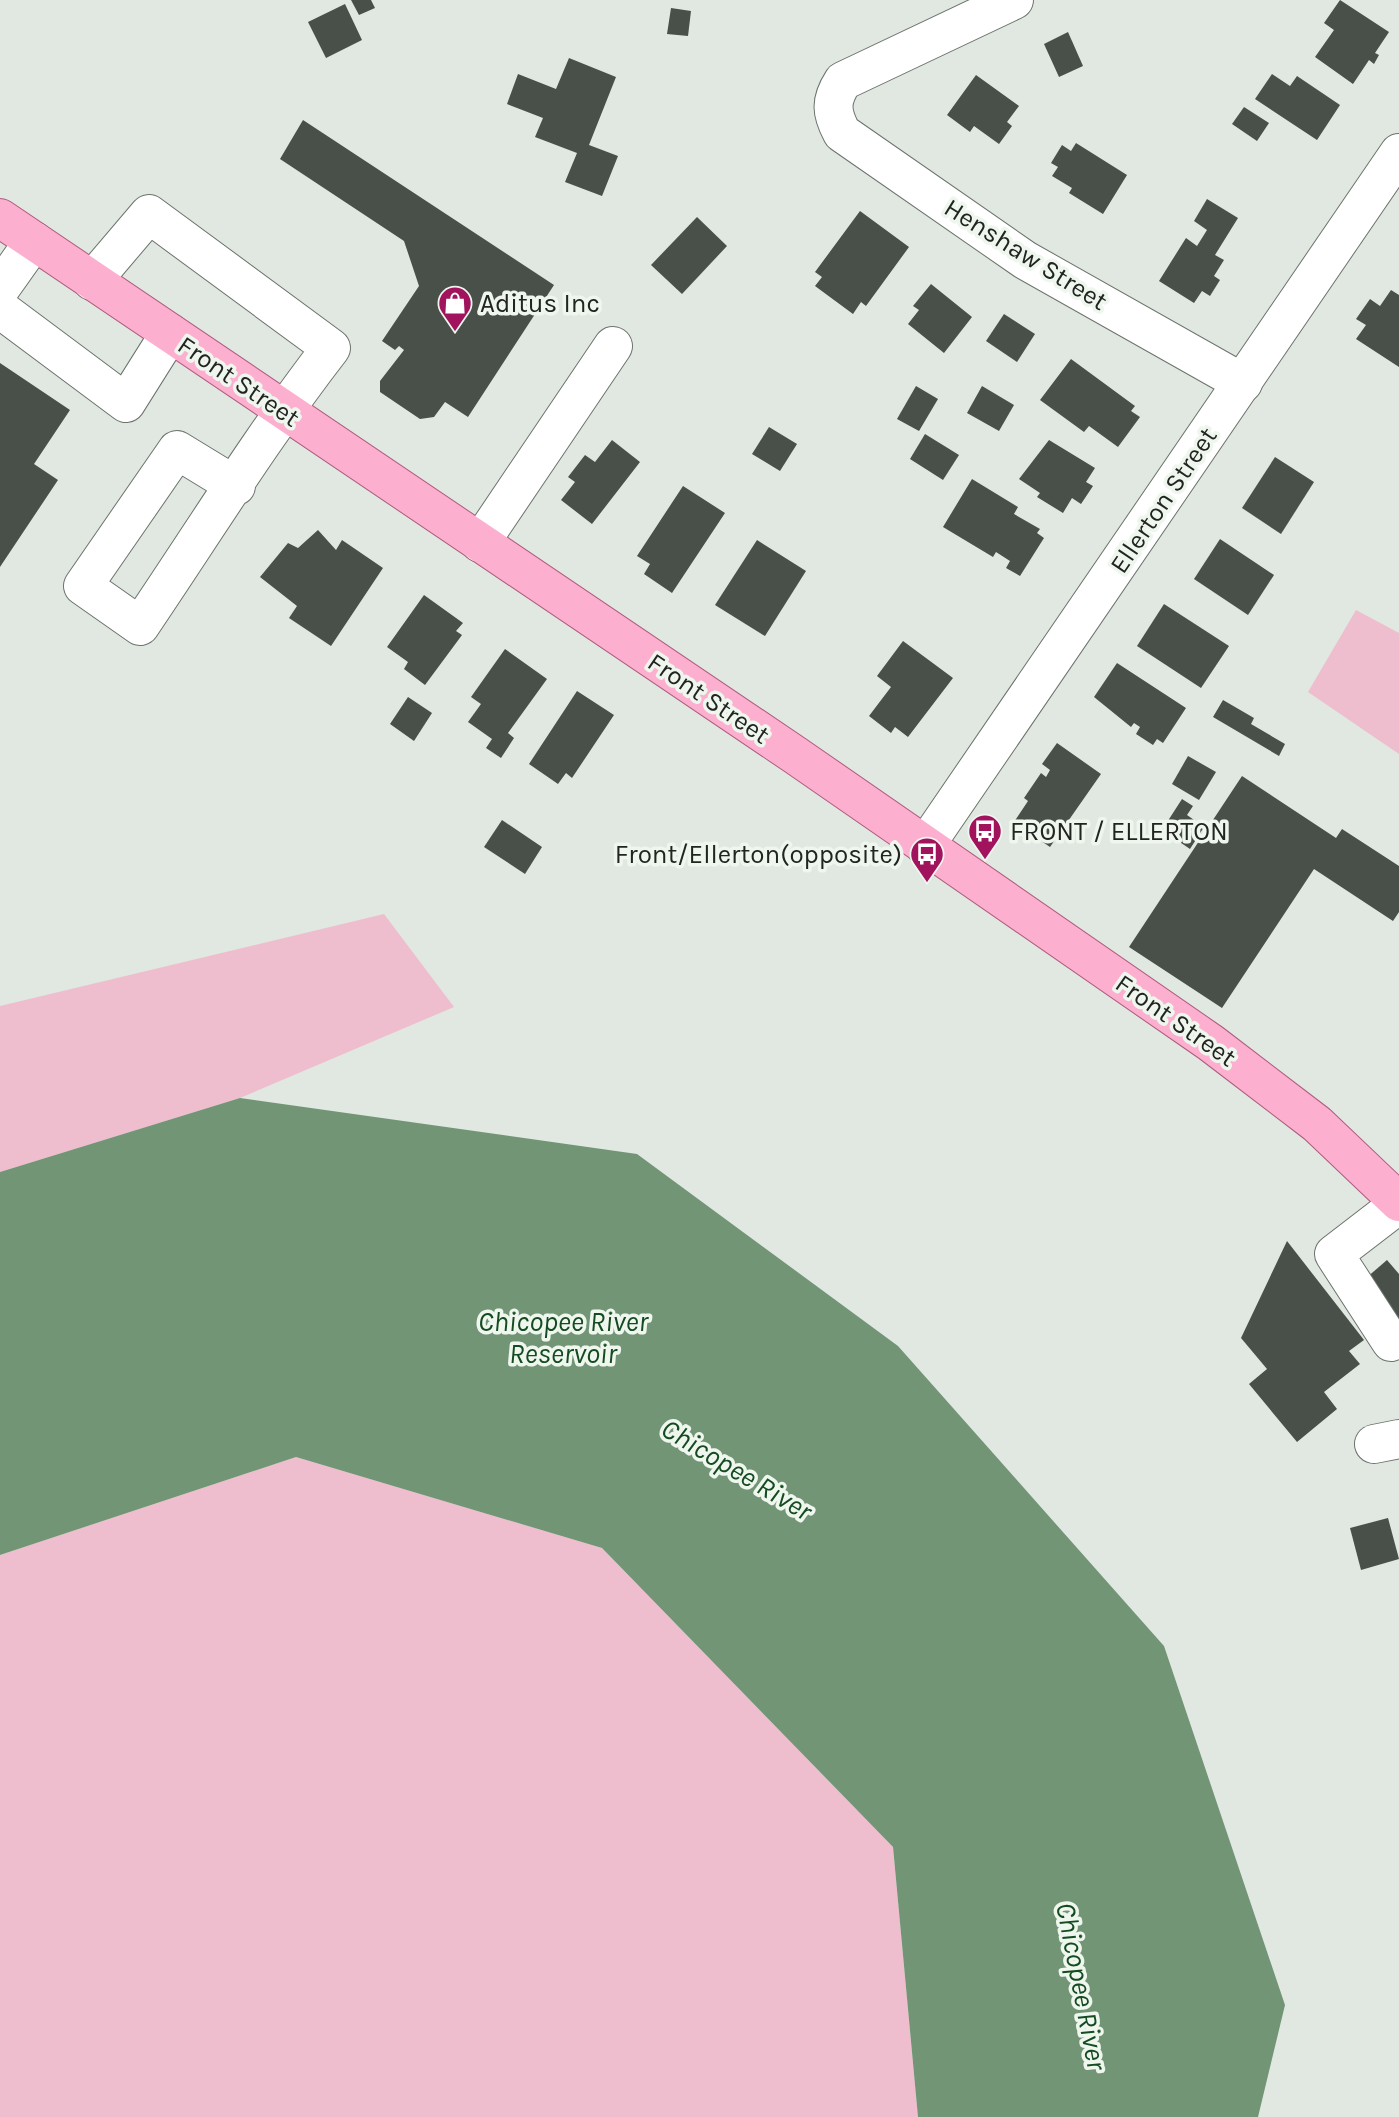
<svg xmlns="http://www.w3.org/2000/svg" width="1399" height="2117" font-family="Karla,sans-serif">
  <style>
    .green { fill: #eebece }
    .water { fill: #729576 }
    .building { fill: #494f49 }
    .lines { fill: none; stroke-linecap: round; stroke-linejoin: round }
    .minor-casing { stroke: #6c736c; stroke-width: 40 }
    .major-casing { stroke: #ae5b7c; stroke-width: 40 }
    .minor { stroke: #fff; stroke-width: 38 }
    .major { stroke: #fcafce; stroke-width: 38 }
    .labels { text-anchor: middle; stroke-width: 7; stroke-linejoin: round; paint-order: stroke }
    .street-label { font-size: 26px; fill: #212421; stroke: #eef6ee }
    .poi-label { font-size: 26px; fill: #212421; stroke: #eef6ee; text-anchor: start }
    .water-label { font-size: 28px; font-style: italic; fill: #154b21; stroke: #eef6ee }
  </style>
  <rect width="100%" height="100%" fill="#e0e8e1"/>
  <!-- green -->
  <g class="green">
    <polygon points="1356,610 1399,633 1399,754 1308,692"/>
    <polygon points="384,914 454,1007 240,1098 0,1172 0,1006"/>
    <polygon points="296,1457 602,1548 893,1847 918,2117 0,2117 0,1555"/>
  </g>
  <!-- water -->
  <polygon class="water" points="240,1098 637,1154 898,1346 1164,1646 1285,2005 1258,2117 918,2117 893,1847 602,1548 296,1457 0,1555 0,1172"/>
  <!-- building -->
  <g class="building">
    <polygon points="351,0 371,0 375,8 359,15"/>
    <polygon points="1340,0 1389,32 1375,53 1379,55 1374,64 1369,60 1353,84 1315,57 1334,30 1324,23"/>
    <polygon points="345,4 362,40 326,58 308,22"/>
    <polygon points="671,8 691,11 688,36 667,34"/>
    <polygon points="1068,32 1083,66 1059,77 1044,44"/>
    <polygon points="569,58 616,77 589,145 618,156 602,196 565,182 577,153 535,137 543,118 507,104 518,74 556,89"/>
    <polygon points="1272,74 1290,86 1297,76 1340,105 1317,140 1255,99"/>
    <polygon points="976,75 1019,106 1007,122 1012,126 999,144 974,126 970,132 947,115"/>
    <polygon points="1244,107 1269,123 1257,141 1232,124"/>
    <polygon points="303,120 554,285 468,417 445,402 434,417 420,419 380,392 380,381 404,350 399,346 395,350 382,341 419,286 404,241 280,159"/>
    <polygon points="1076,143 1127,175 1103,214 1069,193 1072,188 1052,176 1058,167 1051,163 1062,145 1071,151"/>
    <polygon points="1207,199 1238,218 1215,255 1224,260 1214,276 1220,280 1210,296 1202,291 1194,303 1159,281 1186,238 1197,246 1207,230 1194,221"/>
    <polygon points="860,211 909,247 866,306 861,302 853,314 815,286 822,277 815,272"/>
    <polygon points="697,217 727,246 682,294 651,265"/>
    <polygon points="931,284 972,317 944,353 908,324 919,310 913,306"/>
    <polygon points="1391,290 1399,295 1399,367 1356,339 1366,325 1356,319 1370,299 1380,306"/>
    <polygon points="1004,314 1035,334 1017,362 986,341"/>
    <polygon points="1071,359 1135,406 1131,411 1140,417 1118,447 1089,426 1084,432 1040,400"/>
    <polygon points="0,363 70,410 34,464 58,480 0,567"/>
    <polygon points="916,386 938,399 919,431 897,419"/>
    <polygon points="982,386 1014,405 999,431 967,413"/>
    <polygon points="769,427 797,444 780,471 752,454"/>
    <polygon points="925,434 959,455 943,480 910,459"/>
    <polygon points="612,440 640,462 592,524 561,500 575,482 568,477 585,455 595,462"/>
    <polygon points="1049,440 1095,468 1086,482 1093,486 1081,504 1072,498 1063,513 1037,497 1040,493 1019,479"/>
    <polygon points="1275,457 1314,482 1281,534 1242,508"/>
    <polygon points="972,479 1018,507 1014,514 1040,529 1037,533 1044,538 1020,576 1006,568 1010,561 996,552 993,557 943,527"/>
    <polygon points="683,486 725,513 672,593 644,574 650,564 637,556"/>
    <polygon points="318,530 336,550 342,540 383,568 331,646 289,618 297,606 260,577 288,543 298,548"/>
    <polygon points="1220,539 1274,575 1248,615 1194,579"/>
    <polygon points="757,540 806,571 765,636 715,605"/>
    <polygon points="424,595 463,623 456,631 462,635 425,685 404,669 408,662 387,647"/>
    <polygon points="1164,604 1229,646 1201,688 1137,646"/>
    <polygon points="903,641 953,678 908,737 895,727 891,733 869,716 891,687 877,676"/>
    <polygon points="505,649 547,679 508,733 514,738 501,758 486,748 492,739 468,722 481,704 471,697"/>
    <polygon points="1117,663 1186,708 1163,743 1157,739 1153,745 1136,734 1140,727 1134,723 1131,727 1094,697"/>
    <polygon points="577,691 614,715 572,778 566,773 558,784 529,764"/>
    <polygon points="408,697 432,713 414,741 390,724"/>
    <polygon points="1223,700 1254,718 1251,724 1285,744 1279,756 1213,717"/>
    <polygon points="1057,743 1101,774 1050,847 1014,822 1028,801 1024,798 1041,773 1046,777 1050,770 1042,764"/>
    <polygon points="1188,756 1216,772 1199,800 1172,784"/>
    <polygon points="1242,776 1336,838 1342,829 1399,866 1399,912 1393,921 1314,869 1222,1008 1129,947"/>
    <polygon points="1182,799 1193,806 1187,815 1204,827 1190,849 1162,830"/>
    <polygon points="502,820 542,847 525,874 484,847"/>
    <polygon points="1287,1241 1364,1340 1349,1351 1360,1364 1324,1392 1337,1409 1297,1442 1249,1384 1267,1369 1241,1338"/>
    <polygon points="1387,1260 1399,1274 1399,1321 1358,1285"/>
    <polygon points="1388,1518 1399,1559 1361,1570 1350,1528"/>
  </g>
  <g class="lines">
    <!-- minor casing -->
    <g class="minor-casing">
      <g id="minor">
        <path d="M 1014,0 L 843,81 C 830,101 831,112 842,133 L 1025,260 L 1243,383"/>
        <path d="M 92,281 L 149,214 L 331,348 C 262,437 203,533 140,626 L 83,586 L 177,450 L 236,486"/>
        <polyline points="0,289 34,241"/>
        <polyline points="0,309 126,403 170,333"/>
        <polyline points="480,543 613,346"/>
        <polyline points="925,846 1399,153"/>
        <polyline points="1391,1342 1334,1254 1399,1204"/>
        <polyline points="1374,1444 1399,1439"/>
      </g>
    </g>
    <!-- major casing -->
    <g class="major-casing">
      <polyline id="major" points="0,218 795,755 1211,1043 1317,1124 1399,1202"/>
    </g>
    <!-- minor -->
    <use href="#minor" class="minor"/>
    <!-- major -->
    <use href="#major" class="major"/>
  </g>
  <!-- icons -->
  <defs>
    <g id="shop-pin" transform="scale(1.75)"><path d="M0 17L-7.5 6A9.5 9.5 0 1 1 7.5 6Z" fill="#a1145d" stroke="#eef6ee"/><path d="M-5-2.5h2.3a2.7 3.5 0 0 1 5.4 0H5L5.5 6h-11ZM-1.5-2.5h3a1.5 2.3 0 0 0-3 0Z" fill="#fff"/></g>
    <g id="bus-pin" transform="scale(1.75)"><path d="M0 17L-7.5 6A9.5 9.5 0 1 1 7.5 6Z" fill="#a1145d" stroke="#eef6ee"/><path d="M-5-6H5V4H4V6H2V4H-2V6H-4V4H-5ZM-3.5-4V0h7V-4ZM-3.5 1.2v1.5H-2V1.2ZM2 1.2v1.5H3.5V1.2Z" fill="#fff"/></g>
  </defs>
  <g fill-rule="evenodd">
    <use href="#shop-pin" x="455" y="303"/>
    <use href="#bus-pin" x="985" y="831"/>
    <use href="#bus-pin" x="927" y="854"/>
  </g>
  <g class="labels">
    <!-- street labels -->
    <g class="street-label">
      <text transform="translate(1026 254) rotate(32)" y="9">Henshaw Street</text>
      <text transform="translate(239 381) rotate(34)" y="9">Front Street</text>
      <text transform="translate(1163 500) rotate(-56)" y="9">Ellerton Street</text>
      <text transform="translate(709 698) rotate(34)" y="9">Front Street</text>
      <text transform="translate(1176 1020) rotate(35)" y="9">Front Street</text>
    </g>
    <!-- poi labels -->
    <g class="poi-label">
      <text x="480" y="312">Aditus Inc</text>
      <text x="1010" y="840">FRONT / ELLERTON</text>
      <text x="902" y="863" text-anchor="end">Front/Ellerton(opposite)</text>
    </g>
    <!-- water labels -->
    <g class="water-label">
      <text x="563" y="1331">Chicopee River<tspan x="563" dy="32">Reservoir</tspan></text>
      <text transform="translate(737 1469) rotate(31)" y="10">Chicopee River</text>
      <text transform="translate(1082 1986) rotate(79)" y="10">Chicopee River</text>
    </g>
  </g>
</svg>
